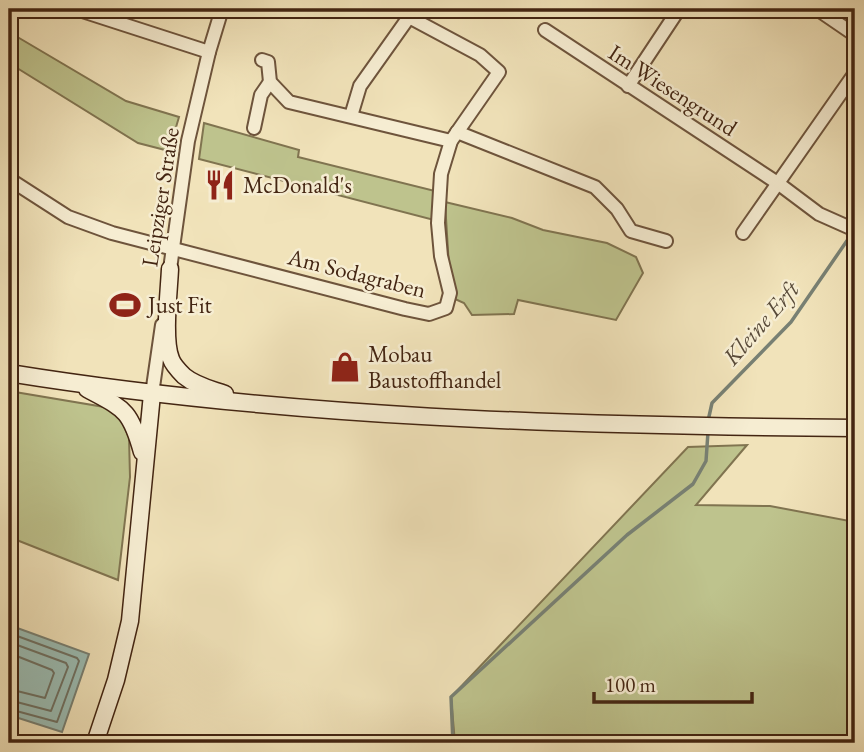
<svg xmlns="http://www.w3.org/2000/svg" width="864" height="752" font-family="'EB Garamond',serif">
  <style>
    .green { fill: #bec38d; stroke: #807450; stroke-width: 2 }
    .water { fill: #9bbdb4; stroke: #788073; stroke-width: 2 }
    .lines { fill: none; stroke-linecap: round; stroke-linejoin: round }
    .shore { stroke: #6f7163; stroke-width: 2 }
    .stream { stroke: #788073; stroke-width: 3.5 }
    .street-casing { stroke: #6e543c; stroke-width: 16 }
    .secondary-casing { stroke: #432512; stroke-width: 19 }
    .street { stroke: #f6edd2; stroke-width: 12 }
    .secondary { stroke: #f6edd2; stroke-width: 16 }
    .labels { text-anchor: middle; stroke-width: 5; stroke-linejoin: round; paint-order: stroke }
    .street-label { font-size: 23px; fill: #432512; stroke: #f6edd2 }
    .poi-label { font-size: 23px; fill: #432512; stroke: #f6edd2; text-anchor: start }
    .water-label { font-size: 24px; font-style: italic; fill: #594b3a; stroke: #f6edd2 }
  </style>
  <rect width="100%" height="100%" fill="#f1e3ba"/>
  <filter id="stains"><feTurbulence type="fractalNoise" baseFrequency=".00286" numOctaves="4"/><feColorMatrix values="0 0 0 0 .2 0 0 0 0 .09 0 0 0 0 .02 0 0 0 .5 -.17"/></filter>
  <radialGradient id="worn" r=".72"><stop offset=".6" stop-color="#630" stop-opacity="0"/><stop offset="1" stop-color="#630" stop-opacity=".3"/></radialGradient>
  <!-- green -->
  <g class="green">
    <polygon points="9,32 126,101 179,117 169,151 138,143 9,63"/>
    <polygon points="204,123 299,150 298,157 435,191 434,220 199,159"/>
    <polygon points="445,202 512,218 543,230 607,243 636,257 643,273 616,320 518,300 514,314 472,315 464,303 455,299 449,267"/>
    <polygon points="9,391 116,409 129,437 130,477 118,580 9,537"/>
    <polygon points="747,445 696,505 770,506 855,522 855,743 455,743 451,697 688,447"/>
  </g>
  <!-- water -->
  <polygon class="water" points="9,625 89,654 62,732 9,715"/>
  <g class="lines">
    <!-- shore -->
    <g class="shore">
      <polyline points="9,633 77,658 79,661 57,722 9,709"/>
      <polyline points="9,642 66,663 68,667 51,711 9,700"/>
      <polyline points="9,653 52,670 54,673 45,698 9,689"/>
    </g>
    <!-- stream -->
    <g class="stream">
      <polyline points="708,421 712,403 791,322 853,232"/>
      <polyline points="453,743 451,697 627,535 693,484 706,461 708,432"/>
    </g>
    <!-- street casing -->
    <g class="street-casing">
      <g id="street">
        <polyline points="76,9 209,52"/>
        <polyline points="817,9 855,35"/>
        <polyline points="545,30 779,184 819,214 855,230"/>
        <polyline points="262,60 268,62 270,82 289,102 451,141"/>
        <polyline points="628,86 679,9"/>
        <polyline points="351,116 360,86 409,17"/>
        <polyline points="254,128 261,95 270,82"/>
        <polyline points="457,132 595,187 617,209 631,231 666,241"/>
        <polyline points="9,179 68,217 112,233 405,309 429,314 446,308 450,293 441,256 438,223 441,174 451,141 499,72 480,55 409,17"/>
        <polyline points="743,233 855,73"/>
        <polyline points="169,276 188,141 209,52 222,9"/>
        <polyline points="152,394 162,325"/>
      </g>
    </g>
    <!-- secondary casing -->
    <g class="secondary-casing">
      <g id="secondary">
        <path d="M 170,269 C 169,291 163,340 171,359 C 173,365 179,371 184,376 C 196,386 211,389 225,394"/>
        <path d="M 9,373 C 288,418 573,426 855,428"/>
        <path d="M 87,389 C 124,409 130,409 142,452"/>
        <polyline points="95,743 116,680 130,621 152,394"/>
      </g>
    </g>
    <!-- street -->
    <use href="#street" class="street"/>
    <!-- secondary -->
    <use href="#secondary" class="secondary"/>
  </g>
  <!-- icons -->
  <defs>
    <g id="restaurant-bare" transform="scale(2.415)"><path d="M-5-6h1v4h1v-4h1v4h1v-4h1v5L-1.5 .5V6h-2V.5L-5-1ZM5-6V6H3V1.5H1.5Q1.5-4 5-6Z" fill="#8f2418" stroke="#f6edd2" stroke-width="2.5" paint-order="stroke"/></g>
    <g id="stadium-bare" transform="scale(2.415)"><path d="M0-5a6.5 5 0 1 0 0 10a6.5 5 0 1 0 0-10ZM-3.5-1.8h7v3.6h-7Z" fill="#8f2418" stroke="#f6edd2" stroke-width="2.5" paint-order="stroke"/></g>
    <g id="shop-bare" transform="scale(2.415)"><path d="M-5-2.5h2.3a2.7 3.5 0 0 1 5.4 0H5L5.5 6h-11ZM-1.5-2.5h3a1.5 2.3 0 0 0-3 0Z" fill="#8f2418" stroke="#f6edd2" stroke-width="2.5" paint-order="stroke"/></g>
  </defs>
  <g fill-rule="evenodd">
    <use href="#restaurant-bare" x="220" y="185"/>
    <use href="#stadium-bare" x="125" y="305"/>
    <use href="#shop-bare" x="345" y="367"/>
  </g>
  <g class="labels">
    <!-- street labels -->
    <g class="street-label">
      <text transform="translate(673 90) rotate(33)" y="8">Im Wiesengrund</text>
      <text transform="translate(160 197) rotate(-81)" y="8">Leipziger Straße</text>
      <text transform="translate(357 273) rotate(14)" y="8">Am Sodagraben</text>
    </g>
    <!-- poi labels -->
    <g class="poi-label">
      <text x="243" y="193">McDonald's</text>
      <text x="148" y="313">Just Fit</text>
      <text x="368" y="362">Mobau<tspan x="368" dy="26">Baustoffhandel</tspan></text>
    </g>
    <!-- water labels -->
    <g class="water-label">
      <text transform="translate(761 323) rotate(-49)" y="8">Kleine Erft</text>
    </g>
  </g>
  <!-- margin -->
  <rect width="864" height="752" fill="none" stroke="#f1e3ba" stroke-width="35"/>
  <rect x="10" y="10" width="843" height="731" fill="none" stroke="#432512" stroke-width="3.5"/>
  <rect x="18" y="18" width="829" height="717" fill="none" stroke="#432512" stroke-width="2"/>
  <!-- scale -->
  <path d="M594 692v10h158v-10" fill="none" stroke="#432512" stroke-width="3.5"/>
  <text x="605" y="692" font-size="21" fill="#432512" stroke="#f6edd2" stroke-width="5" paint-order="stroke">100 m</text>
  <rect width="100%" height="100%" filter="url(#stains)"/>
  <rect width="100%" height="100%" fill="url(#worn)"/>
</svg>
